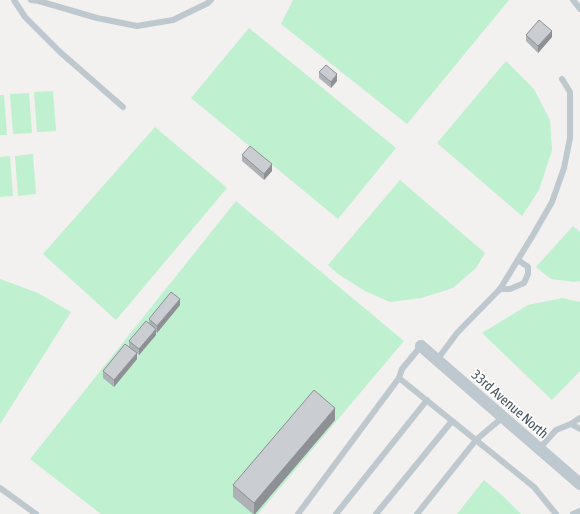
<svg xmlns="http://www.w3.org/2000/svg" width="580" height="514" font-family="'Asap Condensed',sans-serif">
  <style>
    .pitch { fill: #bff0cf }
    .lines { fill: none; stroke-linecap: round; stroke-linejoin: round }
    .lane { stroke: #bec8cf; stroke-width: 6 }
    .street { stroke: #bec8cf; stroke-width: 12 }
    .wall { fill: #aeb1b5 }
    .shaded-wall { fill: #8d9094 }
    .building { fill: #caced3; stroke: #8d9094 }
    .labels { text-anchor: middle; stroke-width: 3.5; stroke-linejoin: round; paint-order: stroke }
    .street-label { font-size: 14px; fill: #48555e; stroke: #fff }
  </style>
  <rect width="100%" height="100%" fill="#f3f0f0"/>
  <!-- pitch -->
  <g class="pitch">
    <polygon points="293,0 509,0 407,124 281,24"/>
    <polygon points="249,28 396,148 338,219 191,98"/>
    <polygon points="506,61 534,89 550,120 552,150 539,190 522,216 437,143"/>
    <polygon points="53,91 56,131 37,132 34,92"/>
    <polygon points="29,93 32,133 13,134 10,94"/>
    <polygon points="0,95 4,95 7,135 0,135"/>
    <polygon points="155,127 227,188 116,320 43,254"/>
    <polygon points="33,154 36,194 18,196 15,156"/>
    <polygon points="10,156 13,196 0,197 0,157"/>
    <polygon points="400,180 485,253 476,268 453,288 421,298 390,302 365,291 338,274 328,265"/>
    <polygon points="236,201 404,341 258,514 101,514 30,459"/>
    <polygon points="573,226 580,232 580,281 574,282 551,279 536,267"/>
    <polygon points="0,279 38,293 71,312 0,424"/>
    <polygon points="562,298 580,302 580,371 552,400 482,333 528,305"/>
    <polygon points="484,480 504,497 521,514 457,514"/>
  </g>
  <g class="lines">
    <!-- lane -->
    <g class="lane">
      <polyline points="14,0 25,17 60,52 123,107"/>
      <polyline points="31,0 39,1 97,18 137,26 173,20 208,3 211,0"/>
      <polyline points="573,0 580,9"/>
      <polyline points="500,289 510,289 524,283 528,274 528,267 518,260"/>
      <polyline points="437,360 457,333 500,289 533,235 552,202 564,168 570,138 570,92 562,79"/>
      <polyline points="399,378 402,369 421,346"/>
      <polyline points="571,424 580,418"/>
      <polyline points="539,449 556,430 571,424 580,429"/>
      <polyline points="0,488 36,514"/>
      <polyline points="298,514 399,378 534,487 556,514"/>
      <polyline points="336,514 427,400"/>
      <polyline points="376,514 452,421"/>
      <polyline points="417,514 476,440 503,417"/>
      <polyline points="573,514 580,511"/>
    </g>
    <!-- street -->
    <polyline class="street" points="421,346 580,484"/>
  </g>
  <!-- wall -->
  <g class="wall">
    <polygon points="526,35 552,37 538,53 526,41"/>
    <polygon points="319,72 337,81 331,88 319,78"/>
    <polygon points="242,155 272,171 264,180 242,161"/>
    <polygon points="180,305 157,333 156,331 156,335 139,355 137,353 137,359 114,387 103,378 103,371 129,347 129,341 149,323 149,319"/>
    <polygon points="335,420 255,514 253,514 233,497 233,485"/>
  </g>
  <!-- shaded-wall -->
  <g class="shaded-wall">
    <polygon points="552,31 552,37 538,53 538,46"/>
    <polygon points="337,74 337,81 331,88 331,82"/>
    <polygon points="272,164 272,171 264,180 264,174"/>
    <polygon points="180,299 180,305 157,333 157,326"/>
    <polygon points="156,329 156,335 139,355 139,349"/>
    <polygon points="137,353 137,359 114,387 114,380"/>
    <polygon points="335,408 335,420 255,514 254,514 254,503"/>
  </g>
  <!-- building -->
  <g class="building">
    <polygon points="539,20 552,31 538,46 526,35"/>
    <polygon points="326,65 337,74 331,82 319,72"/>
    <polygon points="250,146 272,164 264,174 242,155"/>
    <polygon points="171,292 180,299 157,326 149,319"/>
    <polygon points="146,321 156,329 139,349 129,341"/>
    <polygon points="125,344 137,353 114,380 103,371"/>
    <polygon points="314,390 335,408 254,503 233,485"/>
  </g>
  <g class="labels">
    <!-- street labels -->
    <g class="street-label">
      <text transform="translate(510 404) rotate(41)" y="5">33rd Avenue North</text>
    </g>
  </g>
</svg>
